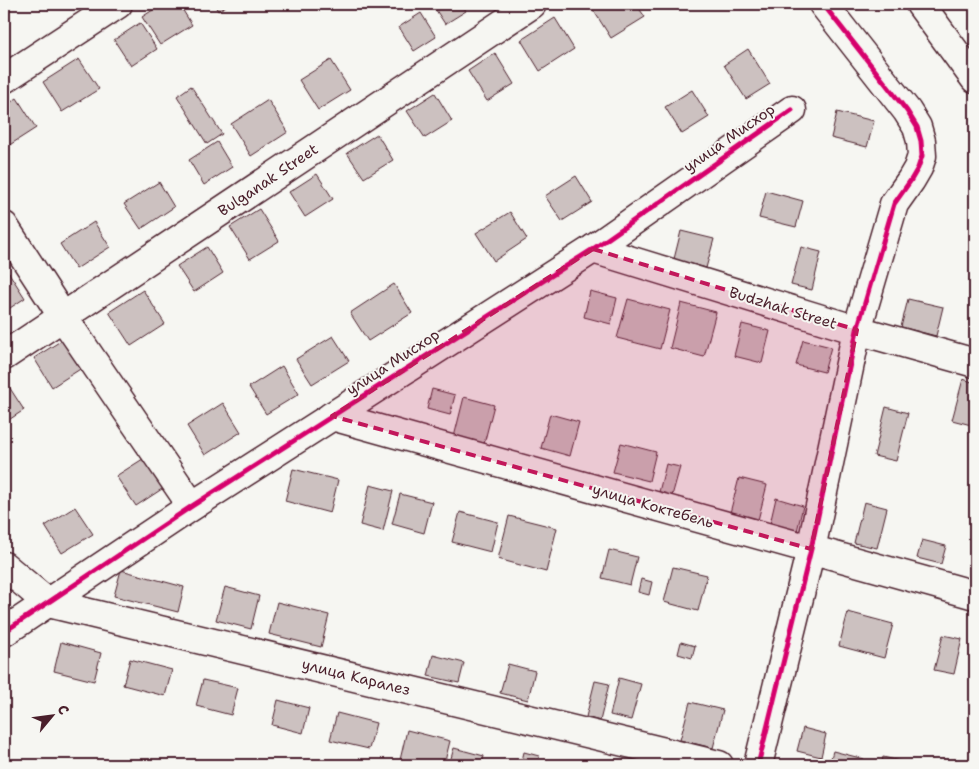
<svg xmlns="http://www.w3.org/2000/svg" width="979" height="769" font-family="'Shantell Sans',sans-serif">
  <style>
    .building { fill: #ccc1c0; stroke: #4a1f2b }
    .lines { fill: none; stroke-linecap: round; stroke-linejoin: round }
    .minor-casing { stroke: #4a1f2b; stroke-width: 31 }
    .major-casing { stroke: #4a1f2b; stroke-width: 31 }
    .minor { stroke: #f6f6f2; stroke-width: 28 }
    .major { stroke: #f6f6f2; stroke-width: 28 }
    .cycleway-casing { stroke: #f6f6f2; stroke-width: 8 }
    .cycleway { stroke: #d6006c; stroke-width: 5 }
    .marked { fill: #c2185b; fill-opacity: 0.2; stroke: #c2185b; stroke-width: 4; stroke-dasharray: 10 6; stroke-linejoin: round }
    .labels { text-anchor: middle; stroke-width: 4; stroke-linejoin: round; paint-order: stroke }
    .street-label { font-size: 15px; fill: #4a1f2b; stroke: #f6f6f2 }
  </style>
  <rect width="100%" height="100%" fill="#f6f6f2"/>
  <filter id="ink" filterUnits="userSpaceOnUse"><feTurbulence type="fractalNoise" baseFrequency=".02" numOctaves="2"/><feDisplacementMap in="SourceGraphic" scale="10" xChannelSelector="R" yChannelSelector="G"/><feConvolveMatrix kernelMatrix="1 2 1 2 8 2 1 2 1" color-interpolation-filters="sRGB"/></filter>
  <g filter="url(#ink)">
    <!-- building -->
    <g class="building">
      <polygon points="162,4 179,4 192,25 160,45 142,17"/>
      <polygon points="214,4 229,4 218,11"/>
      <polygon points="432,4 462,4 466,11 445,24"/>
      <polygon points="598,4 636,4 645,17 611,38 592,8"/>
      <polygon points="421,13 436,37 414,51 399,27"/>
      <polygon points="555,18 574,49 540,71 521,40"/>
      <polygon points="140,23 157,49 131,66 114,40"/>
      <polygon points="748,49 770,84 746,99 724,65"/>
      <polygon points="495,53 514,84 487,101 468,71"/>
      <polygon points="79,59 99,89 62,112 43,82"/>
      <polygon points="331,60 350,90 318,110 299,80"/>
      <polygon points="191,86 222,134 207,144 177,96"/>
      <polygon points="692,90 709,117 682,134 665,107"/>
      <polygon points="435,93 452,121 425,138 407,111"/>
      <polygon points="17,98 36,128 8,146 4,139 4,107"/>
      <polygon points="268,100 288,132 251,156 231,124"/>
      <polygon points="837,112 874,121 867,147 831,138"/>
      <polygon points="377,134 393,160 364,178 347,153"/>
      <polygon points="217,142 232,167 204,185 189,160"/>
      <polygon points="317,174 333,199 305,217 289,192"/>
      <polygon points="576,176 592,202 562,221 545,196"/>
      <polygon points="159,182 174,207 141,229 124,204"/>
      <polygon points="766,191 803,201 796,227 759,218"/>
      <polygon points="259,209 279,241 250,259 230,227"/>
      <polygon points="510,212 527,239 494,261 476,233"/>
      <polygon points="94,222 110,247 76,269 60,244"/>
      <polygon points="681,231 714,239 706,268 674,259"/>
      <polygon points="207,247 223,273 194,292 177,266"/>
      <polygon points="801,247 821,252 812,290 791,285"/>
      <polygon points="9,273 25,298 4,312 4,276"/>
      <polygon points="394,284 412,313 368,341 350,313"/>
      <polygon points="143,290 165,324 131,346 109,312"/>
      <polygon points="590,291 617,298 611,324 584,317"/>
      <polygon points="628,299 670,310 660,349 617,338"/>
      <polygon points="908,299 943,307 936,336 901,327"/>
      <polygon points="681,303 716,312 704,357 670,348"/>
      <polygon points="742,324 770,331 762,363 734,356"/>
      <polygon points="333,336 349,361 312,384 296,359"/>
      <polygon points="67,337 85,366 52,387 34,358"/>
      <polygon points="803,340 831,347 824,372 796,365"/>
      <polygon points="282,366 299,394 266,414 249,387"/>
      <polygon points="4,379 24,410 4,423"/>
      <polygon points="963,379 975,383 975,426 952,420"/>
      <polygon points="432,389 455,395 450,415 427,409"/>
      <polygon points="464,397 494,405 484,444 454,437"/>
      <polygon points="223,403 241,432 205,455 187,426"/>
      <polygon points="886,407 908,413 896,461 874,456"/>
      <polygon points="550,414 579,422 570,456 541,448"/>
      <polygon points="621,443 656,452 649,481 613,472"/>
      <polygon points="146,457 165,487 136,506 116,476"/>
      <polygon points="666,464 680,467 672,496 659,492"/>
      <polygon points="293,469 338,480 330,513 285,501"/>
      <polygon points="739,478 767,485 758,520 730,513"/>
      <polygon points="370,485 393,491 383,531 360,525"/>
      <polygon points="400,494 432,502 424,533 392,524"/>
      <polygon points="776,498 803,506 797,531 770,524"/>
      <polygon points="864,502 887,508 877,548 854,543"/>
      <polygon points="75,507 93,534 62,553 45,526"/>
      <polygon points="460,512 498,522 491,552 452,542"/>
      <polygon points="509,516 557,528 546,572 498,559"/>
      <polygon points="922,540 946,546 941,564 917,558"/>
      <polygon points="609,550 637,557 630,585 602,578"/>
      <polygon points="673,567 707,575 698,611 664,602"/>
      <polygon points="121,570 184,587 178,612 114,596"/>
      <polygon points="641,579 652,582 649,595 638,592"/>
      <polygon points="225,587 259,596 251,629 216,620"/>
      <polygon points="277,602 329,615 321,647 269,634"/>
      <polygon points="848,612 893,624 884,658 839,646"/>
      <polygon points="943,635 962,639 954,674 934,670"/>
      <polygon points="61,642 101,653 94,681 54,671"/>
      <polygon points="681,642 695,646 692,658 678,654"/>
      <polygon points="433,655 464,663 459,683 428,676"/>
      <polygon points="130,659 172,670 165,696 123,685"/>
      <polygon points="508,664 535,671 528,700 500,693"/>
      <polygon points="619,678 641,684 631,720 610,715"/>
      <polygon points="203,680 238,688 231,715 196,706"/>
      <polygon points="595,681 609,684 600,721 586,717"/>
      <polygon points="278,700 309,708 303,733 272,725"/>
      <polygon points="690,702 723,710 713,748 680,740"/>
      <polygon points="337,713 376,723 369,749 330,740"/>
      <polygon points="803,728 826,734 821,757 797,751"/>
      <polygon points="407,730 450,741 444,765 418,765 400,760"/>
      <polygon points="454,748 484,756 482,765 449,765"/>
      <polygon points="833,751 864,759 862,765 829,765"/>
      <polygon points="524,752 539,756 537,765 521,765"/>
      <polygon points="883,757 917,765 881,765"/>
    </g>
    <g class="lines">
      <!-- minor casing -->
      <g class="minor-casing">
        <g id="minor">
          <polyline points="4,79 118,4"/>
          <polyline points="4,226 63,317 192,506"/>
          <polyline points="593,249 857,330 975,363"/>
          <polyline points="4,356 532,4"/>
          <polyline points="332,416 975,595"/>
          <polyline points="4,566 48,603 719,765"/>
          <polyline points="4,632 192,506 593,249 792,110"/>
          <polyline points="758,765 811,549 857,330 894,204 911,180 918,168 922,156 921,141 917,127 907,111 823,4"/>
        </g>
      </g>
      <!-- major casing -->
      <g class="major-casing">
        <polyline id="major" points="920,4 975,79"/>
      </g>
      <!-- minor -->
      <use href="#minor" class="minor"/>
      <!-- major -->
      <use href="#major" class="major"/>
      <!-- cycleway casing -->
      <g class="cycleway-casing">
        <g id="cycleway">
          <polyline points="4,632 192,506 593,249 792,110"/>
          <polyline points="758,765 811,549 857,330 894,204 911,180 918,168 922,156 921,141 917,127 907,111 823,4"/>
        </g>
      </g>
      <!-- cycleway -->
      <use href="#cycleway" class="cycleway"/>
    </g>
  </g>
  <!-- marked area -->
  <path class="marked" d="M 593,249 L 857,330 L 811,549 L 332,416 Z"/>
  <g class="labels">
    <!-- street labels -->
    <g class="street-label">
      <text transform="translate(729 138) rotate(-35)" y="5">улица Мисхор</text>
      <text transform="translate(268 180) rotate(-34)" y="5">Bulganak Street</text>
      <text transform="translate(783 308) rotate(17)" y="5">Budzhak Street</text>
      <text transform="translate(393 362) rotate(-33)" y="5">улица Мисхор</text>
      <text transform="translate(653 506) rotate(16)" y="5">улица Коктебель</text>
      <text transform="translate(356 677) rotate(14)" y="5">улица Каралез</text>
    </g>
  </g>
  <!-- margin -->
  <rect width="979" height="769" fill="none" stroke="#f6f6f2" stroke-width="20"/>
  <rect x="10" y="10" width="959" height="749" fill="none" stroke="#4a1f2b" stroke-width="2" filter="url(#ink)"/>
  <!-- north arrow -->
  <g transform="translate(52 716) rotate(61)" stroke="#f6f6f2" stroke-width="4" paint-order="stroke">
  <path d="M0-4L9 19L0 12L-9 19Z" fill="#4a1f2b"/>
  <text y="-8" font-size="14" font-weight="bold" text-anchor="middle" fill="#4a1f2b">С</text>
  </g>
</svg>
